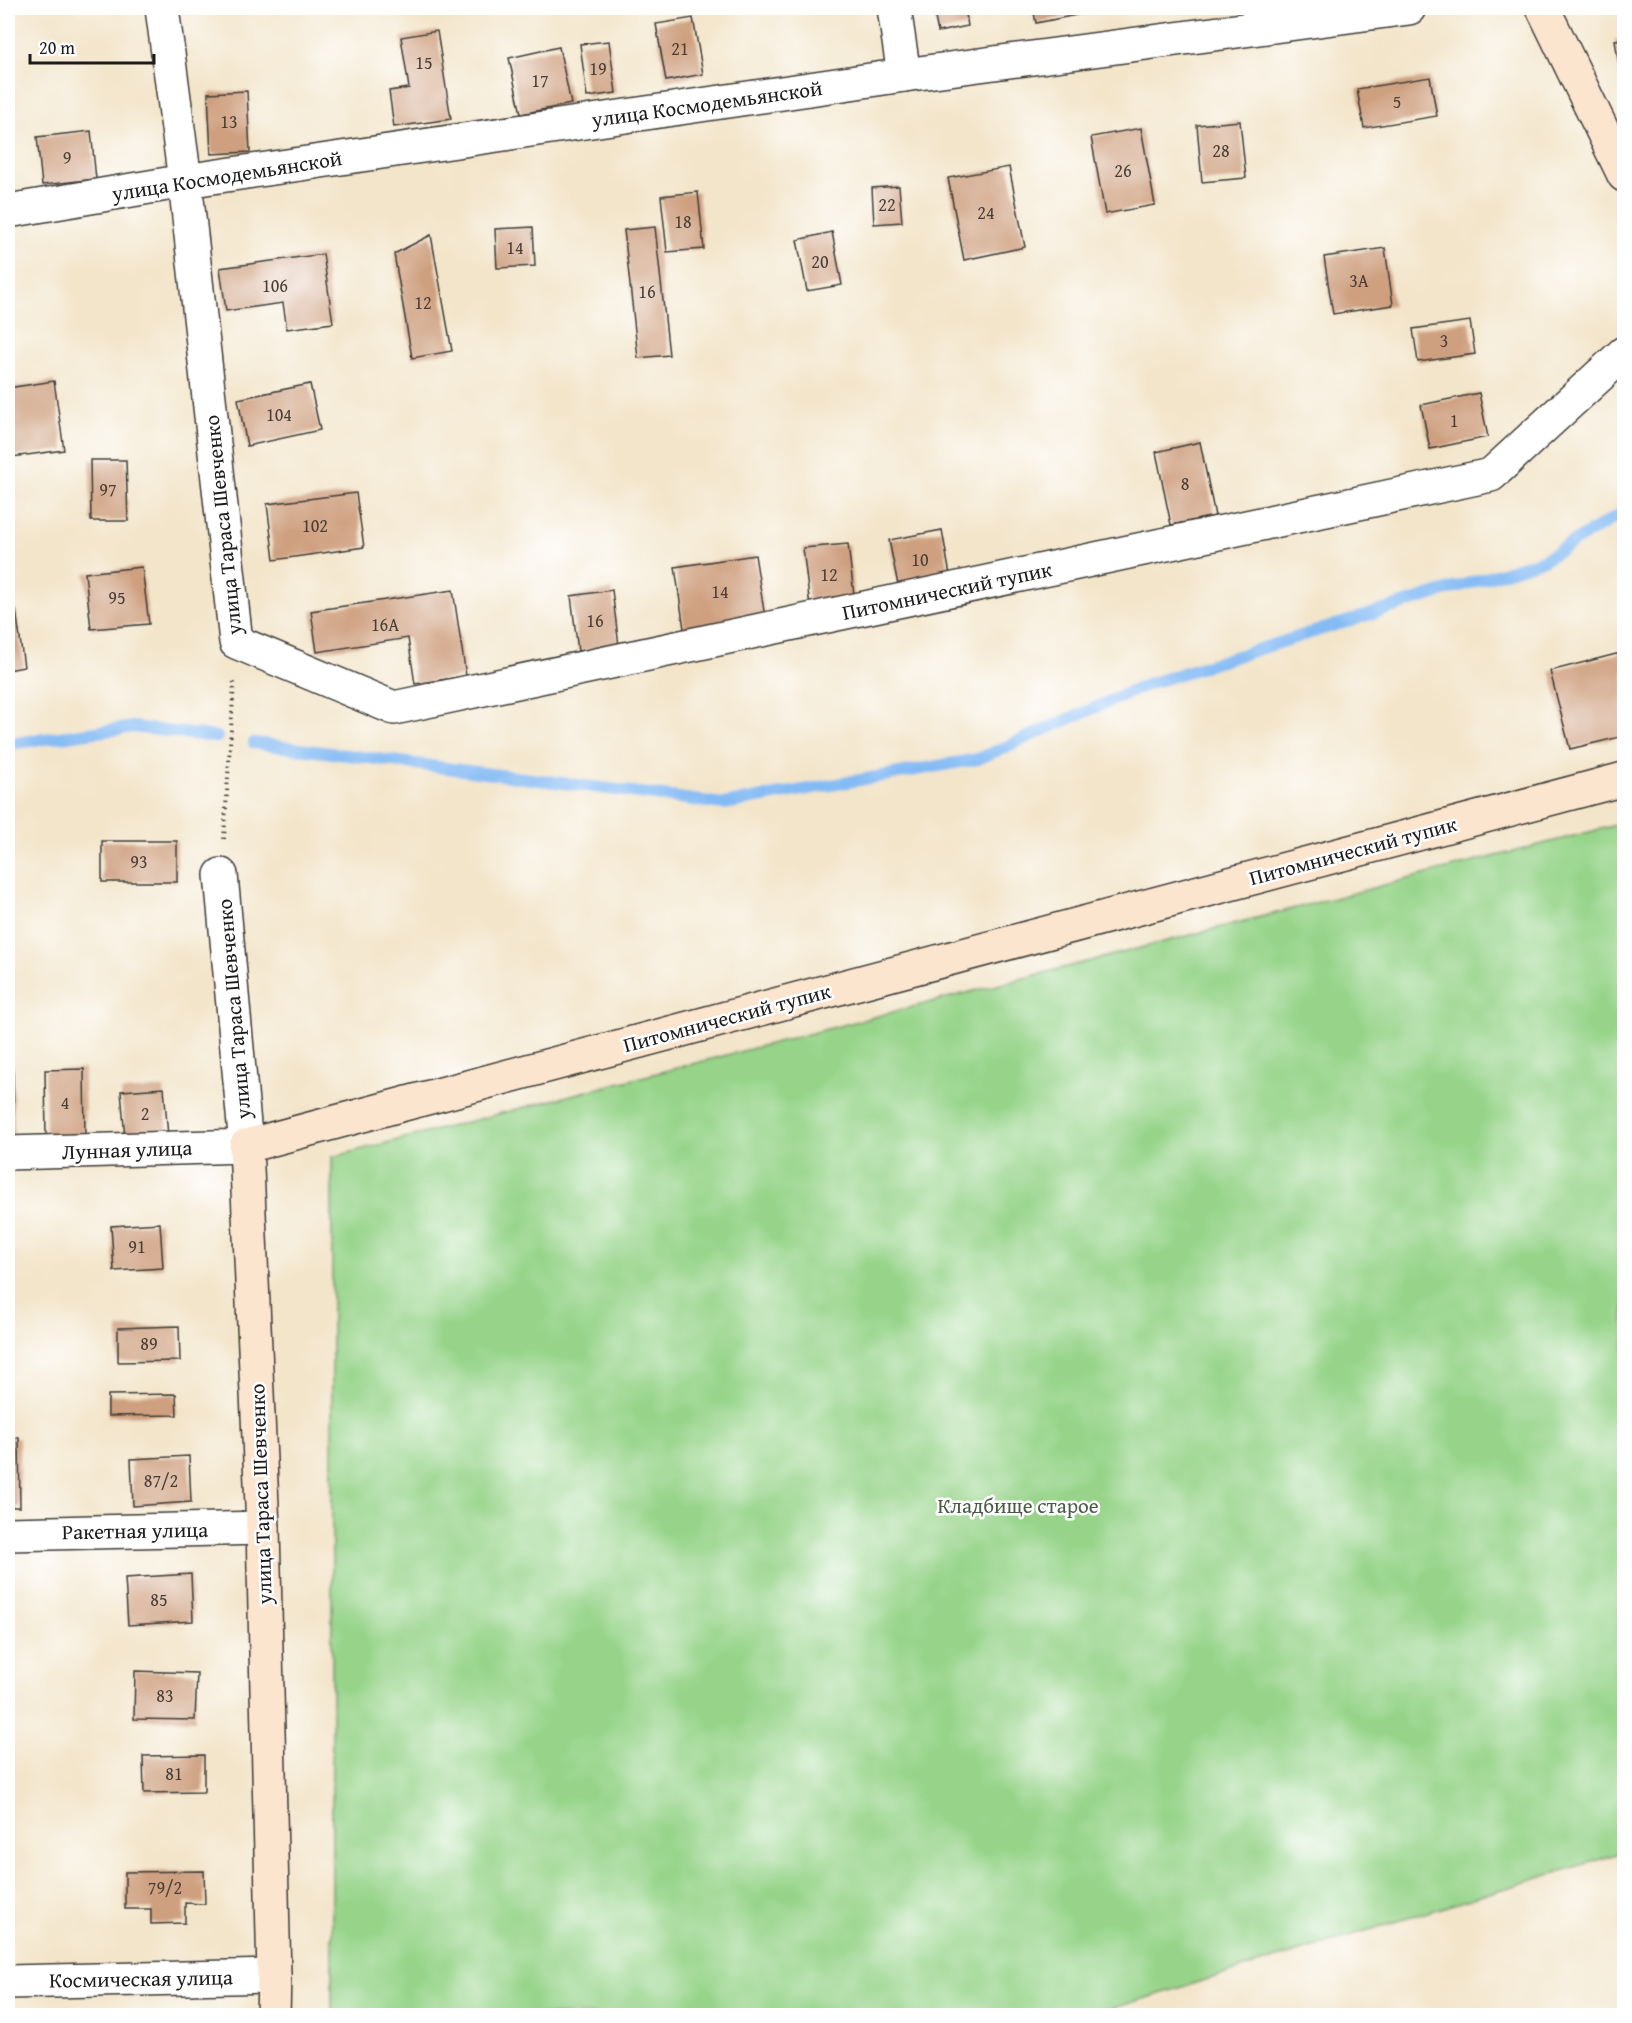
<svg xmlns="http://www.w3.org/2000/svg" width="1632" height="2023" font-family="'Gentium Book Plus',serif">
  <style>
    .green { fill: #97d48a; stroke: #5a7853; stroke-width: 1.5 }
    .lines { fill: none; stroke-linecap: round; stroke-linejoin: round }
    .stream { stroke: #85bbf4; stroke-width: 12 }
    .building { fill: #cfa080 }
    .street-casing { stroke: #3c3a36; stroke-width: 36 }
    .secondary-casing { stroke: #3c3a36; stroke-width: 36 }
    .path { stroke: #3c3a36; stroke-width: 4; stroke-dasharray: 1.5 4.5; stroke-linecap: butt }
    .street { stroke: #fff; stroke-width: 33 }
    .secondary { stroke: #fbe5cf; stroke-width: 33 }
    .labels { text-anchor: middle; stroke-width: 5; stroke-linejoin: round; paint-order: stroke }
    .number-label { font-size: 18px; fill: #493d35 }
    .street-label { font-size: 21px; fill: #1c1c1c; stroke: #fff }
    .park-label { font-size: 21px; fill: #475c42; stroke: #fff }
  </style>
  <rect width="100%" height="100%" fill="#fff"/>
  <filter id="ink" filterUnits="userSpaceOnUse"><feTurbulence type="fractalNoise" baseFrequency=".0167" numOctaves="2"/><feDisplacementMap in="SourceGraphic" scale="12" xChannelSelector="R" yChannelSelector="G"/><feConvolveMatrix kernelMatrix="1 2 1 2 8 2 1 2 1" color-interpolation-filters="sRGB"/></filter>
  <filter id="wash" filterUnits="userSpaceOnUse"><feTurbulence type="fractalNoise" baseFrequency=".008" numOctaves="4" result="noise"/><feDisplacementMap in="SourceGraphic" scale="24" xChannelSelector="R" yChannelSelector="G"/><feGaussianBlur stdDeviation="1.35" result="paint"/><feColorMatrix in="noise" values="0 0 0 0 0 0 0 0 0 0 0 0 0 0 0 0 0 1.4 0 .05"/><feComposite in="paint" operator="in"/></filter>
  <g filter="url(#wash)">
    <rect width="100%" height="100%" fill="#f3e5ca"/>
    <!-- green -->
    <polygon class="green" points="1624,823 1624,1852 1091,2015 332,2015 332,1157"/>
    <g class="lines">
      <!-- stream -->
      <g class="stream">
        <polyline points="254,743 724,804 978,759 1151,683 1543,560 1624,512"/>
        <polyline points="8,744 133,727 217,737"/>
      </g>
    </g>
    <g id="blocks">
      <!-- building -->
      <g class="building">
        <polygon points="933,8 965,8 968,26 938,32"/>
        <polygon points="1033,8 1095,8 1096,11 1036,23"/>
        <polygon points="693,18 703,74 666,81 656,24"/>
        <polygon points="437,31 451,119 394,127 389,91 409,88 401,37"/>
        <polygon points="1624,39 1624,91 1623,92 1615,40"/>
        <polygon points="609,41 616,93 587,97 580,44"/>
        <polygon points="559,47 571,104 521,114 509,58"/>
        <polygon points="1430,77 1437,116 1364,128 1357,89"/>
        <polygon points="247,91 250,152 211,154 208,93"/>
        <polygon points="1240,121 1246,178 1202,182 1197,125"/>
        <polygon points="1141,128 1155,205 1105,214 1091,137"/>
        <polygon points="91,131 96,179 42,185 37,137"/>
        <polygon points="1009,167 1025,247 964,260 948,178"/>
        <polygon points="899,186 902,222 874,224 872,188"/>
        <polygon points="698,192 704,249 667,252 661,196"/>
        <polygon points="533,227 535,266 497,268 495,229"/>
        <polygon points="655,227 669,355 638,358 624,230"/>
        <polygon points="832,232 842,285 807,291 797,240"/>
        <polygon points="431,235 452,351 412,358 394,254"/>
        <polygon points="1385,248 1393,305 1333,314 1324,257"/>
        <polygon points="323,254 333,323 287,329 283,303 226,311 220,268"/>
        <polygon points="1470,321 1475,354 1418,362 1413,329"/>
        <polygon points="54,381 64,450 12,457 8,423 8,388"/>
        <polygon points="310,384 320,430 247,446 238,399"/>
        <polygon points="1479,393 1488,437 1430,449 1421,405"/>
        <polygon points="1200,442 1215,516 1171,525 1156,452"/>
        <polygon points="90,460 126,460 128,521 91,521"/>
        <polygon points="356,493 364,547 274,560 267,504"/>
        <polygon points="942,530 951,581 899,590 889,540"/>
        <polygon points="848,544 855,603 810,607 803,548"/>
        <polygon points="755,555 765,617 684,629 675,567"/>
        <polygon points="142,567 149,624 91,629 85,573"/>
        <polygon points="453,590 466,676 415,684 408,638 317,652 311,611"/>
        <polygon points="612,590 619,646 578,651 571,596"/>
        <polygon points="16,610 24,667 8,670 8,611"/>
        <polygon points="1624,652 1624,736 1570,749 1550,671"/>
        <rect x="102" y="841" width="75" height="41"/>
        <polygon points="84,1069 85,1137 46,1138 45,1070"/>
        <polygon points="8,1070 13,1070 14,1141 8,1141"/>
        <polygon points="164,1088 168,1136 125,1139 121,1091"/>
        <polygon points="160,1223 163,1268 114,1271 111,1226"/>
        <polygon points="179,1326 180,1361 118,1362 118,1328"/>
        <polygon points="176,1394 177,1415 108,1416 108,1395"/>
        <polygon points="8,1438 19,1438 20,1507 8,1507"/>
        <polygon points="189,1456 191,1502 133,1506 131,1459"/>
        <polygon points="191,1574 193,1621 128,1625 125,1578"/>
        <polygon points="135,1671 197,1673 195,1720 134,1719"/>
        <polygon points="204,1755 204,1792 144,1793 143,1756"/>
        <polygon points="204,1871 205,1904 185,1903 185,1923 151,1924 151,1909 125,1909 125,1872"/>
      </g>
    </g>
  </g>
  <g filter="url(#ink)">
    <use href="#blocks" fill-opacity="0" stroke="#3c3a36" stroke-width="1.5"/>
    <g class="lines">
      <!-- street casing -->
      <g class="street-casing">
        <g id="street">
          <polyline points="162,8 185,181 236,642 394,708 1491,475 1624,353"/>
          <polyline points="894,8 904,75"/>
          <polyline points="8,211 185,181 904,75 1409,8"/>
          <polyline points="8,1153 246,1146 221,875"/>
          <polyline points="8,1534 263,1528"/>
          <polyline points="8,1982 274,1976"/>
        </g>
      </g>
      <!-- secondary casing -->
      <g class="secondary-casing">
        <g id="secondary">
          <polyline points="1543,8 1624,175"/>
          <polyline points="273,2016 274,1976 263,1528 246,1146 1624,779"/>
        </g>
      </g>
      <!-- path -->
      <polyline class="path" points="224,839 234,682"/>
      <!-- street -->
      <use href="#street" class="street"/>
      <!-- secondary -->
      <use href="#secondary" class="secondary"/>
    </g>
  </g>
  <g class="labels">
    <!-- number labels -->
    <g class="number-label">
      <text x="680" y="55">21</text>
      <text x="424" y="69">15</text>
      <text x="598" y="75">19</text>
      <text x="540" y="87">17</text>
      <text x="1397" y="108">5</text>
      <text x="229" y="128">13</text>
      <text x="1221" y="157">28</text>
      <text x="67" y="164">9</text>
      <text x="1123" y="177">26</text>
      <text x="887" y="211">22</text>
      <text x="986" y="219">24</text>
      <text x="683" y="228">18</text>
      <text x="515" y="254">14</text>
      <text x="820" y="268">20</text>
      <text x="1359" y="287">3А</text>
      <text x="275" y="292">106</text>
      <text x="647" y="298">16</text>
      <text x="423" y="309">12</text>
      <text x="1444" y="347">3</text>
      <text x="279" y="421">104</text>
      <text x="1454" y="427">1</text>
      <text x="1185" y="490">8</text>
      <text x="108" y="496">97</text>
      <text x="315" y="532">102</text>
      <text x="920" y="566">10</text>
      <text x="829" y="581">12</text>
      <text x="720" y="598">14</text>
      <text x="117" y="604">95</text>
      <text x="595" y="627">16</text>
      <text x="385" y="631">16А</text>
      <text x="139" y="868">93</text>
      <text x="65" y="1109">4</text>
      <text x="145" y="1120">2</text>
      <text x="137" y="1253">91</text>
      <text x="149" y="1350">89</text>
      <text x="161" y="1487">87/2</text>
      <text x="159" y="1606">85</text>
      <text x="165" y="1702">83</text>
      <text x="174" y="1780">81</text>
      <text x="165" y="1894">79/2</text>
    </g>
    <!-- street labels -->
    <g class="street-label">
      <text transform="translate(707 104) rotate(-8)" y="7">улица Космодемьянской</text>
      <text transform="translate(227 176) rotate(-9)" y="7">улица Космодемьянской</text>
      <text transform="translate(223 525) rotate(-96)" y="7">улица Тараса Шевченко</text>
      <text transform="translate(947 591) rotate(-12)" y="7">Питомнический тупик</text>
      <text transform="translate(1353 851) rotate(-15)" y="7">Питомнический тупик</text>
      <text transform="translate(234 1009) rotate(-95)" y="7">улица Тараса Шевченко</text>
      <text transform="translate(727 1018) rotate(-15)" y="7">Питомнический тупик</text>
      <text transform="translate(127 1150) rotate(-2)" y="7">Лунная улица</text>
      <text transform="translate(261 1494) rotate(-92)" y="7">улица Тараса Шевченко</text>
      <text transform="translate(135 1531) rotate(-1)" y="7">Ракетная улица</text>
      <text transform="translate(141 1979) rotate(-1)" y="7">Космическая улица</text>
    </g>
    <!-- park labels -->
    <g class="park-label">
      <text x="1018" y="1513">Кладбище старое</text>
    </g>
  </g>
  <!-- margin -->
  <rect width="1632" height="2023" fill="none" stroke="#fff" stroke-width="30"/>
  <!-- scale -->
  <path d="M30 54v9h124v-9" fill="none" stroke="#1c1c1c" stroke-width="3"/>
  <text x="39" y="54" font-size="18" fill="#1c1c1c" stroke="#ffffff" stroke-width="4.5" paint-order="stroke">20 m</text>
</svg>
